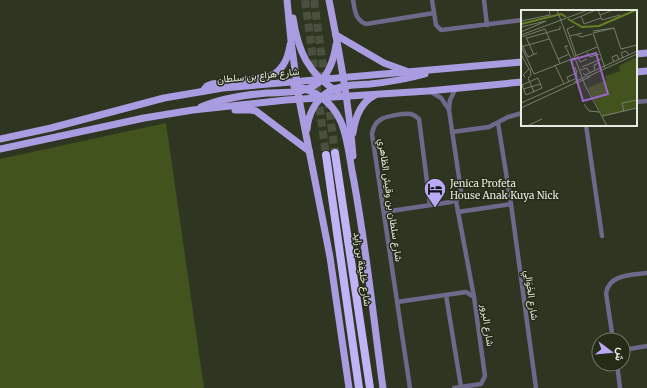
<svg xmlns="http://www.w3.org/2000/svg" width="647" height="388" font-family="Merriweather,Vazirmatn,serif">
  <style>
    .green { fill: #43531d }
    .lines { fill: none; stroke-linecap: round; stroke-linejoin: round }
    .highway-tunnel { stroke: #4a503e; stroke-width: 8; stroke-dasharray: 8 4; stroke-linecap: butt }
    .street { stroke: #6e688a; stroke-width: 4.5 }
    .primary { stroke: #aa9ce1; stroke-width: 7 }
    .highway { stroke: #c1b4f6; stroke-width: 8 }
    .labels { text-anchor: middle; stroke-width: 3; stroke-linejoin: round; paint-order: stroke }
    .street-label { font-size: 10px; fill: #e7ebdf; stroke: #242b17 }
    .poi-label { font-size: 10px; fill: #e7ebdf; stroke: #242b17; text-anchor: start }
    .inset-river { fill: none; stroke: #678028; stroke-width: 2 }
    .inset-road { fill: none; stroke: #787e6d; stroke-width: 1 }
    .view { fill: #9b65c9; fill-opacity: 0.15; stroke: #9b65c9; stroke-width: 2 }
    .inset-edge { fill: none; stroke: #e7ebdf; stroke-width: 2 }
  </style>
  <rect width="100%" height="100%" fill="#2e3521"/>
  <!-- green -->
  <polygon class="green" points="166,123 204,388 0,388 0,159"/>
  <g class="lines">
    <!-- highway-tunnel -->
    <g class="highway-tunnel">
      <polyline points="305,0 326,155"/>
      <polyline points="314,0 325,81"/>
      <polyline points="328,100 335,153"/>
    </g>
    <!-- street -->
    <g class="street">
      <path d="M 353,0 C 355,10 355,20 366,24 L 434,13"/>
      <polyline points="432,0 436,25 441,30 522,20"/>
      <polyline points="484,0 487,25"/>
      <polyline points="431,92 441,98 448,108"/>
      <polyline points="636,102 647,101"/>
      <polyline points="498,123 511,204 536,388"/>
      <polyline points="586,125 602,236"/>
      <polyline points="452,132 489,127 508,117 522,113"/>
      <polyline points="456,201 474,297"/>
      <polyline points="384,212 451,202 458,199 461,191 449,110 450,100 456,88"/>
      <polyline points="458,212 511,204"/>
      <polyline points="446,295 461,387"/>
      <polyline points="397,302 466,292 474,297 485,376 481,384 454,388"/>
      <path d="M 613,340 L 606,293 C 609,274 632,275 647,273"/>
      <polyline points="623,350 647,346"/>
      <polyline points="617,364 620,388"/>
      <path d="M 410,388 L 372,134 C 373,128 375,123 380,120 C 385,116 405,113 411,114 C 415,115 417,117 419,119 L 430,205"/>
    </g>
    <!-- primary -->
    <g class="primary">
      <polyline points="287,0 291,41 299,99 330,257 349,388"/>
      <path d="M 329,0 C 339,51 349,103 353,156"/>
      <path d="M 293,18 C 298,51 308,74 338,92"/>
      <polyline points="336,35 384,63 406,71"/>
      <polyline points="636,54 647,53"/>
      <polyline points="636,72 647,71"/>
      <path d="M 294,86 C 313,90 330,100 339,118 C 347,132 349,155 352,171 C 366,243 373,316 383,388"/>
      <path d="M 203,91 L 207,86 L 212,84 L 268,77 C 282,72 288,59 290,45"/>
      <path d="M 201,107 C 222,98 245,95 267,93 C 282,92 302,94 315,85 C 328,78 334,59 336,45"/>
      <polyline points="235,110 251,110 256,111 309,151"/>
      <path d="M 307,129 C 308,116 315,100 328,92 C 340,85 356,85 370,84 C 389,82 407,79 425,74"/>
      <path d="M 353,133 C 355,118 361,102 375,95"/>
      <polyline points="0,139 51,128 164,98 223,88 522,62"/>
      <polyline points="0,149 144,118 193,110 286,100 428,91 522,82"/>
    </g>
    <!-- highway -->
    <g class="highway">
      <polyline points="335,153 370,388"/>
      <polyline points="326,155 359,388"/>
    </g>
  </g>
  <!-- icons -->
  <defs>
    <g id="hotel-pin" transform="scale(1.15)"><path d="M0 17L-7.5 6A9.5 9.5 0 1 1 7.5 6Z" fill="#baaaf6" stroke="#242b17"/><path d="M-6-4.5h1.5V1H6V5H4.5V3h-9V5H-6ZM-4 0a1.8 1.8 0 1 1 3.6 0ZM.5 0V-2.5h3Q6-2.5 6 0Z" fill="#111"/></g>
  </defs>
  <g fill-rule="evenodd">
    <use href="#hotel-pin" x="435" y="189"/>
  </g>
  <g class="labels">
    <!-- street labels -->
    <g class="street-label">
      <text transform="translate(258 75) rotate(-6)" y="4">شارع هزاع بن سلطان</text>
      <text transform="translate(391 200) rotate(82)" y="4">شارع سلطان بن وقيش الظاهري</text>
      <text transform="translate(363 269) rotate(82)" y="4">شارع خليفة بن زايد</text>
      <text transform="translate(532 295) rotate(82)" y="4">شارع الخَوَالِي</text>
      <text transform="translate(488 325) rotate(82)" y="4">شارع البرور</text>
    </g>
    <!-- poi labels -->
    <g class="poi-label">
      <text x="450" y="187">Jenica Profeta<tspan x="450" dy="12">House Anak Kuya Nick</tspan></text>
    </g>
  </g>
  <!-- overview -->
  <g transform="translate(521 10)">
    <rect width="116" height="116" fill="#2e3521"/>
    <path d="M 116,47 L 116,98 L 82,107 L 67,78 L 86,70 L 84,66 L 99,61 L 98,56 Z" fill="#43531d"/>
    <path class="inset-river" d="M 47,9 L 61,17 L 78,16 L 115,0M 0,14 L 40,4 L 45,7"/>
    <path class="inset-road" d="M 36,0 L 64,75 L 86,116M 77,0 L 81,10 L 99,5M 79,5 L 92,0M 60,6 L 63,14 L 80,8M 51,10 L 75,0M 0,11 L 29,5 L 28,0M 53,16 L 46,19 L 55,45M 0,17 L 25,11 L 0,22M 72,21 L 93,18M 0,25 L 67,0M 56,25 L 60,27 L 71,24M 49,26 L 61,23M 0,27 L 24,19 L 39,53M 5,27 L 13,45M 6,28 L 39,19 L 39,16M 0,33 L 7,47 L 16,43M 0,36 L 13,64 L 53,48M 47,36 L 44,36 L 50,48M 0,37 L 28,29M 66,42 L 69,47 L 78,44M 0,44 L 8,59 L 2,65 L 4,67M 54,46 L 76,37M 56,46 L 59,52 L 66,49M 102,48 L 100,43 L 105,41 L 108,45M 37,49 L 48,44M 93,52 L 91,47 L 96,45 L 98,50M 34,55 L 43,74M 61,57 L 80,49M 84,58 L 72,23 L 93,18 L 100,39 L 116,35M 9,59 L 10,65 L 7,68 L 13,82M 59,60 L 66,58 L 69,63M 74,60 L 73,55 L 78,53 L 80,58M 62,63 L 64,65 L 116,41M 66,67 L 116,44M 17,68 L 21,78 L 5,85 L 1,75 ZM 48,72 L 46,67 L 56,63 L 54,57M 53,72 L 66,66M 55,73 L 69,67M 2,79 L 20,74M 0,93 L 56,68 L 55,63M 63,94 L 68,101 L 78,102M 0,98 L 56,72M 103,102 L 101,93 L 116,90M 81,106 L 116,98M 6,116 L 21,109"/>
    <path class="view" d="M 75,43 L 87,84 L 62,91 L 50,50 Z"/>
    <rect width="116" height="116" class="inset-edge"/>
  </g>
  <!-- north arrow -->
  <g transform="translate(611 352) rotate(106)"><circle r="19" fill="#242b17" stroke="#727867"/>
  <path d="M0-3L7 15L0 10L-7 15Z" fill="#baaaf6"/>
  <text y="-6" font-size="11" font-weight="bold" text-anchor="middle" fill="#e7ebdf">ش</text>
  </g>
</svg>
